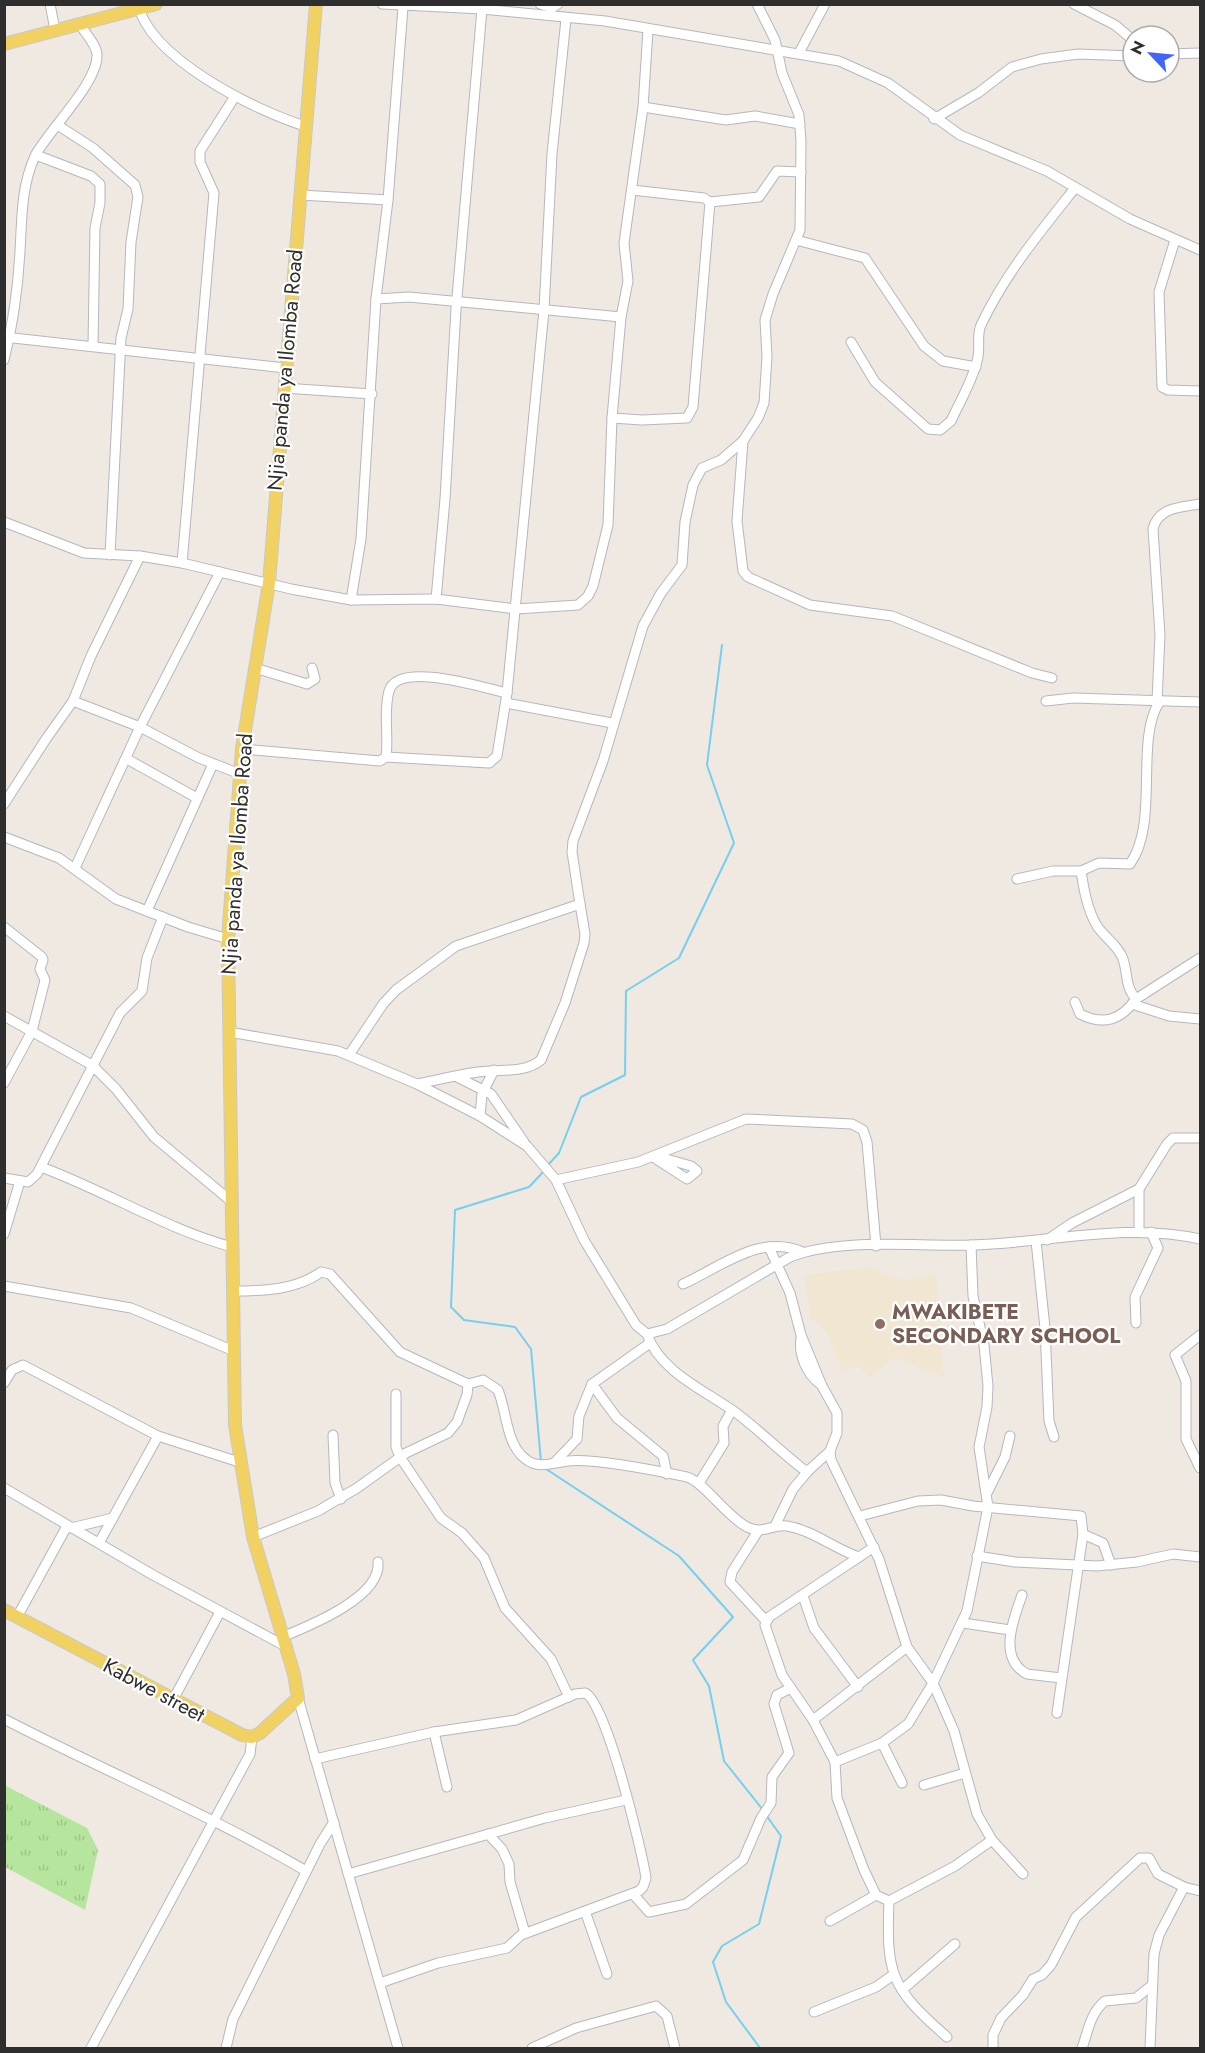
<svg xmlns="http://www.w3.org/2000/svg" width="1205" height="2053" font-family="Jost,sans-serif">
  <style>
    .education { fill: #f0e6d1 }
    .grass { fill: url(#grass-tufts) }
    .lines { fill: none; stroke-linecap: round; stroke-linejoin: round }
    .stream { stroke: #75cff0; stroke-width: 2 }
    .minor-casing { stroke: #b4b7c1; stroke-width: 11 }
    .major-casing { stroke: #c9c9c9; stroke-width: 14 }
    .minor { stroke: #fff; stroke-width: 9 }
    .major { stroke: #f2d163; stroke-width: 12 }
    .education-dot { fill: #8d6e63; stroke: #fff; stroke-width: 2 }
    .labels { text-anchor: middle; stroke-width: 4.5; stroke-linejoin: round; paint-order: stroke }
    .street-label { font-size: 21px; fill: #2e2e2e; stroke: #fff }
    .education-label { font-size: 21px; font-weight: bold; fill: #785e54; stroke: #fff; text-anchor: start }
  </style>
  <defs>
    <pattern id="grass-tufts" width="24" height="20" patternUnits="userSpaceOnUse" patternTransform="scale(1.5)"><rect width="24" height="20" fill="#b6e59e"/><path d="M3 7l-1-3M5 7V3M7 7l1-3M15 17l-1-3M17 17v-4M19 17l1-3" fill="none" stroke="#9dc588"/></pattern>
  </defs>
  <rect width="100%" height="100%" fill="#efe9e1"/>
  <!-- education -->
  <polygon class="education" points="869,1267 904,1281 936,1272 944,1377 894,1358 870,1377 858,1366 843,1371 825,1330 811,1318 804,1275"/>
  <!-- grass -->
  <polygon class="grass" points="4,1785 87,1828 98,1850 85,1910 5,1867"/>
  <g class="lines">
    <!-- stream -->
    <g class="stream">
      <polyline points="548,1165 559,1153 581,1097 625,1075 626,991 679,958 734,843 707,765 722,645"/>
      <polyline points="541,1462 531,1349 515,1327 464,1320 451,1307 455,1210 529,1187 545,1170"/>
      <polyline points="546,1469 679,1556 733,1617 693,1660 709,1686 724,1761 763,1810"/>
      <polyline points="760,2048 726,2002 713,1962 722,1946 759,1924 781,1836 766,1815"/>
    </g>
    <!-- minor casing -->
    <g class="minor-casing">
      <g id="minor">
        <polyline points="50,4 55,30"/>
        <path d="M 138,4 C 149,58 256,111 305,126"/>
        <polyline points="382,4 482,9 605,21 839,61 888,83 960,135 1047,171 1130,219 1200,250"/>
        <polyline points="540,4 552,8 558,4"/>
        <polyline points="1074,4 1115,25 1133,40"/>
        <polyline points="799,53 825,4"/>
        <polyline points="1169,54 1200,53"/>
        <polyline points="643,107 726,120 755,116 800,124"/>
        <polyline points="934,119 978,93 1012,67 1041,59 1078,54 1133,56"/>
        <polyline points="59,126 93,148 135,185 138,197 131,242 128,309 121,338 110,555"/>
        <polyline points="36,155 91,176 100,184 100,203 95,228 93,345"/>
        <polyline points="300,195 388,200"/>
        <polyline points="710,202 759,197 777,171 801,172"/>
        <polyline points="796,240 865,258 924,346 943,361 976,367"/>
        <polyline points="1175,240 1159,292 1162,387 1168,390 1200,391"/>
        <polyline points="376,299 409,297 621,317"/>
        <polyline points="4,337 285,368"/>
        <path d="M 851,342 L 875,382 L 928,429 L 940,430 L 951,421 C 960,401 972,382 977,361 C 981,350 976,336 981,325 C 1005,274 1040,232 1075,188"/>
        <path d="M 4,360 C 13,325 18,287 20,251 C 22,218 21,187 35,156 C 47,132 98,83 97,55 C 97,45 84,32 79,23"/>
        <polyline points="284,388 372,394"/>
        <polyline points="612,418 642,420 687,418 693,407 710,202 704,198 632,190"/>
        <polyline points="743,441 737,521 743,571 748,577 810,605 892,616 1032,673 1052,678"/>
        <polyline points="4,522 84,553 140,556 182,563 291,589 351,600 436,599 516,609 578,605 588,596 593,586 608,525 612,418 621,317 628,281 624,243 643,107 648,30"/>
        <polyline points="182,563 214,193 200,162 200,151 234,98"/>
        <polyline points="436,599 445,499 456,309 482,9"/>
        <polyline points="351,600 361,539 376,299 388,200 403,7"/>
        <polyline points="255,668 307,684 315,679 312,668"/>
        <polyline points="73,701 140,727 199,758 240,774"/>
        <polyline points="1046,701 1073,698 1200,702"/>
        <path d="M 1157,701 L 1160,635 L 1153,529 C 1158,507 1182,507 1200,504"/>
        <polyline points="506,703 612,723"/>
        <path d="M 242,749 L 380,761 L 386,757 C 389,735 383,713 389,691 C 398,660 484,688 507,693"/>
        <polyline points="386,757 489,763 497,756 507,693 544,310 552,154 566,19"/>
        <polyline points="127,759 197,798"/>
        <polyline points="4,804 46,739 73,701 91,656 140,556"/>
        <polyline points="4,837 59,858 116,899 188,927 228,939"/>
        <polyline points="75,868 140,727 220,572"/>
        <path d="M 1081,871 C 1084,890 1087,909 1097,926 C 1105,938 1118,945 1123,959 C 1128,974 1125,987 1136,999 L 1200,958"/>
        <path d="M 1017,879 L 1053,871 L 1081,871 L 1099,863 L 1130,864 C 1160,822 1134,739 1160,701"/>
        <polyline points="147,911 213,764"/>
        <polyline points="4,927 42,957 43,960 40,969 45,980 32,1031 4,1083"/>
        <path d="M 1075,1002 L 1080,1014 C 1104,1026 1121,1020 1136,999"/>
        <polyline points="1132,1004 1169,1016 1200,1019"/>
        <polyline points="4,1016 92,1065 116,1089 154,1137 232,1202"/>
        <path d="M 229,1032 L 338,1051 L 417,1084 L 480,1116 L 527,1146 L 556,1180 L 584,1240 L 636,1325 L 647,1334 L 667,1329 L 790,1257 C 843,1237 916,1247 972,1245 C 1048,1243 1126,1222 1200,1239"/>
        <polyline points="349,1055 383,1004 396,990 456,946 580,904 572,852 573,841 603,761 643,626 661,593 682,565 685,522 693,485 702,468 721,460 743,441 758,418 764,403 767,357 765,320 773,294 800,230 801,141 799,115 782,73 775,40 757,4"/>
        <polyline points="457,1077 491,1094 524,1142"/>
        <path d="M 417,1084 C 437,1080 457,1075 478,1072 C 498,1069 524,1074 541,1060 L 565,1003 L 584,943 L 585,934 L 580,904"/>
        <polyline points="480,1116 482,1094 494,1070"/>
        <polyline points="653,1157 687,1179 697,1171 691,1166 656,1156"/>
        <path d="M 41,1167 C 106,1191 166,1229 232,1247"/>
        <polyline points="4,1178 28,1182 37,1174 120,1013 142,991 147,958 163,917"/>
        <polyline points="556,1180 638,1162 746,1119 852,1124 863,1130 867,1142 876,1246"/>
        <polyline points="1139,1232 1139,1189 1167,1144 1173,1138 1200,1138"/>
        <polyline points="4,1234 20,1181"/>
        <polyline points="1047,1240 1072,1223 1139,1189"/>
        <polyline points="1036,1241 1045,1328 1049,1421 1054,1437"/>
        <polyline points="769,1247 790,1293 801,1335 822,1386 837,1413 837,1433 830,1451 831,1460 879,1559 907,1647 933,1683 954,1731 977,1814 992,1840 1023,1874"/>
        <path d="M 683,1284 C 721,1267 760,1233 803,1252"/>
        <polyline points="4,1286 131,1308 234,1351"/>
        <path d="M 233,1291 C 264,1291 296,1290 321,1272 L 330,1274 L 400,1352 L 468,1384"/>
        <polyline points="1136,1323 1135,1297 1158,1248 1151,1232"/>
        <path d="M 647,1334 C 660,1373 709,1392 739,1415 C 761,1432 781,1452 803,1469 L 808,1471 L 830,1451"/>
        <polyline points="1200,1335 1175,1355 1186,1381 1186,1439 1200,1468"/>
        <path d="M 801,1338 C 798,1355 807,1374 820,1384"/>
        <polyline points="4,1383 12,1370 23,1365 158,1436 239,1462"/>
        <polyline points="592,1384 617,1418 663,1456 667,1474"/>
        <polyline points="396,1394 396,1447 400,1457 441,1518 462,1533 484,1558 505,1608 551,1659 569,1697"/>
        <polyline points="333,1435 335,1483 341,1499"/>
        <polyline points="554,1463 577,1439 579,1416 592,1384 650,1343"/>
        <polyline points="699,1483 724,1443 723,1426 732,1410"/>
        <polyline points="4,1488 153,1575 285,1646"/>
        <polyline points="987,1493 1005,1457 1010,1436"/>
        <polyline points="860,1516 918,1501 941,1500 973,1506 1081,1516 1083,1534 1057,1713"/>
        <polyline points="775,1526 793,1489 808,1471"/>
        <polyline points="71,1528 113,1518"/>
        <polyline points="758,1531 732,1572 730,1582 766,1621"/>
        <polyline points="1083,1534 1103,1543 1111,1565"/>
        <path d="M 253,1537 L 318,1511 L 357,1488 L 406,1453 L 448,1433 L 457,1422 L 467,1395 L 468,1384 L 483,1380 L 498,1390 C 506,1409 506,1439 521,1455 C 536,1471 550,1463 568,1461 C 596,1458 658,1471 687,1477 C 704,1482 725,1515 747,1527 C 763,1535 772,1524 787,1526 C 812,1530 835,1549 859,1557"/>
        <polyline points="99,1543 158,1436"/>
        <polyline points="874,1547 769,1617 765,1625 782,1675 813,1720 835,1762 837,1798 864,1870 876,1895 889,1901"/>
        <polyline points="977,1556 1015,1562 1097,1566 1137,1562 1173,1554 1200,1557"/>
        <path d="M 1022,1595 C 1014,1618 997,1658 1027,1674 L 1061,1678"/>
        <polyline points="803,1596 814,1628 858,1687"/>
        <polyline points="17,1617 67,1526"/>
        <polyline points="963,1623 1010,1630"/>
        <path d="M 282,1637 C 309,1626 382,1597 378,1562"/>
        <polyline points="298,1698 398,2048"/>
        <polyline points="173,1700 220,1612"/>
        <path d="M 4,1719 C 104,1771 209,1814 306,1871"/>
        <polyline points="813,1720 907,1647"/>
        <polyline points="434,1732 447,1787"/>
        <polyline points="882,1743 902,1783"/>
        <path d="M 315,1759 L 434,1732 L 516,1720 L 575,1694 L 585,1693 C 606,1701 642,1851 646,1878 L 643,1887 L 639,1891 L 521,1935 L 507,1948 L 438,1963 L 380,1983"/>
        <polyline points="835,1762 882,1743 908,1724 933,1683 967,1611 988,1507 979,1447 987,1407 988,1386 984,1345 973,1296 971,1245"/>
        <polyline points="924,1785 965,1773"/>
        <polyline points="488,1834 502,1849 509,1864 510,1882 525,1933"/>
        <polyline points="348,1874 545,1818 626,1800"/>
        <polyline points="633,1894 649,1912 686,1904 743,1860 761,1818 771,1803 772,1777 789,1753 774,1704 777,1695 789,1689"/>
        <polyline points="585,1911 607,1974"/>
        <polyline points="830,1921 876,1895"/>
        <polyline points="902,1990 955,1944"/>
        <polyline points="814,2012 876,1987 893,1975"/>
        <path d="M 947,2037 C 891,1988 886,1975 889,1901 L 955,1866 L 992,1840"/>
        <polyline points="91,2048 250,1754 252,1737"/>
        <polyline points="226,2048 233,2019 320,1844 334,1822"/>
        <polyline points="532,2048 576,2028 656,2006 667,2016 675,2048"/>
        <polyline points="993,2048 993,2035 1001,2018 1023,1995 1033,1979 1042,1975 1051,1965 1076,1917 1140,1858 1149,1858 1158,1874 1184,1887 1200,1891"/>
        <path d="M 1082,2048 C 1088,2032 1090,2013 1105,2001 L 1136,1998 L 1151,1986"/>
        <polyline points="1150,2048 1154,1954 1159,1935 1184,1887"/>
      </g>
    </g>
    <!-- major casing -->
    <g class="major-casing">
      <g id="major">
        <polyline points="4,44 156,4"/>
        <polyline points="4,1610 242,1735 252,1737 260,1733 298,1698 294,1674 253,1537 235,1425 228,939 242,749 269,583 316,4"/>
      </g>
    </g>
    <!-- minor -->
    <use href="#minor" class="minor"/>
    <!-- major -->
    <use href="#major" class="major"/>
  </g>
  <!-- markers -->
  <circle class="education-dot" cx="880" cy="1324" r="6"/>
  <g class="labels">
    <!-- street labels -->
    <g class="street-label">
      <text transform="translate(285 370) rotate(-85)" y="7">Njia panda ya Ilomba Road</text>
      <text transform="translate(237 854) rotate(-86)" y="7">Njia panda ya Ilomba Road</text>
      <text transform="translate(154 1690) rotate(28)" y="7">Kabwe street</text>
    </g>
    <!-- education labels -->
    <g class="education-label">
      <text x="892" y="1319">MWAKIBETE<tspan x="892" dy="24">SECONDARY SCHOOL</tspan></text>
    </g>
  </g>
  <!-- border -->
  <rect width="1205" height="2053" fill="none" stroke="#2e2e2e" stroke-width="12"/>
  <!-- north arrow -->
  <g transform="translate(1151 54) rotate(296)"><circle r="28" fill="#ffffff" stroke="#ababab" stroke-width="1.5"/>
  <path d="M0-4.5L10 22L0 15L-10 22Z" fill="#4264fb"/>
  <text y="-9" font-size="16" font-weight="bold" text-anchor="middle" fill="#2e2e2e">N</text>
  </g>
</svg>
